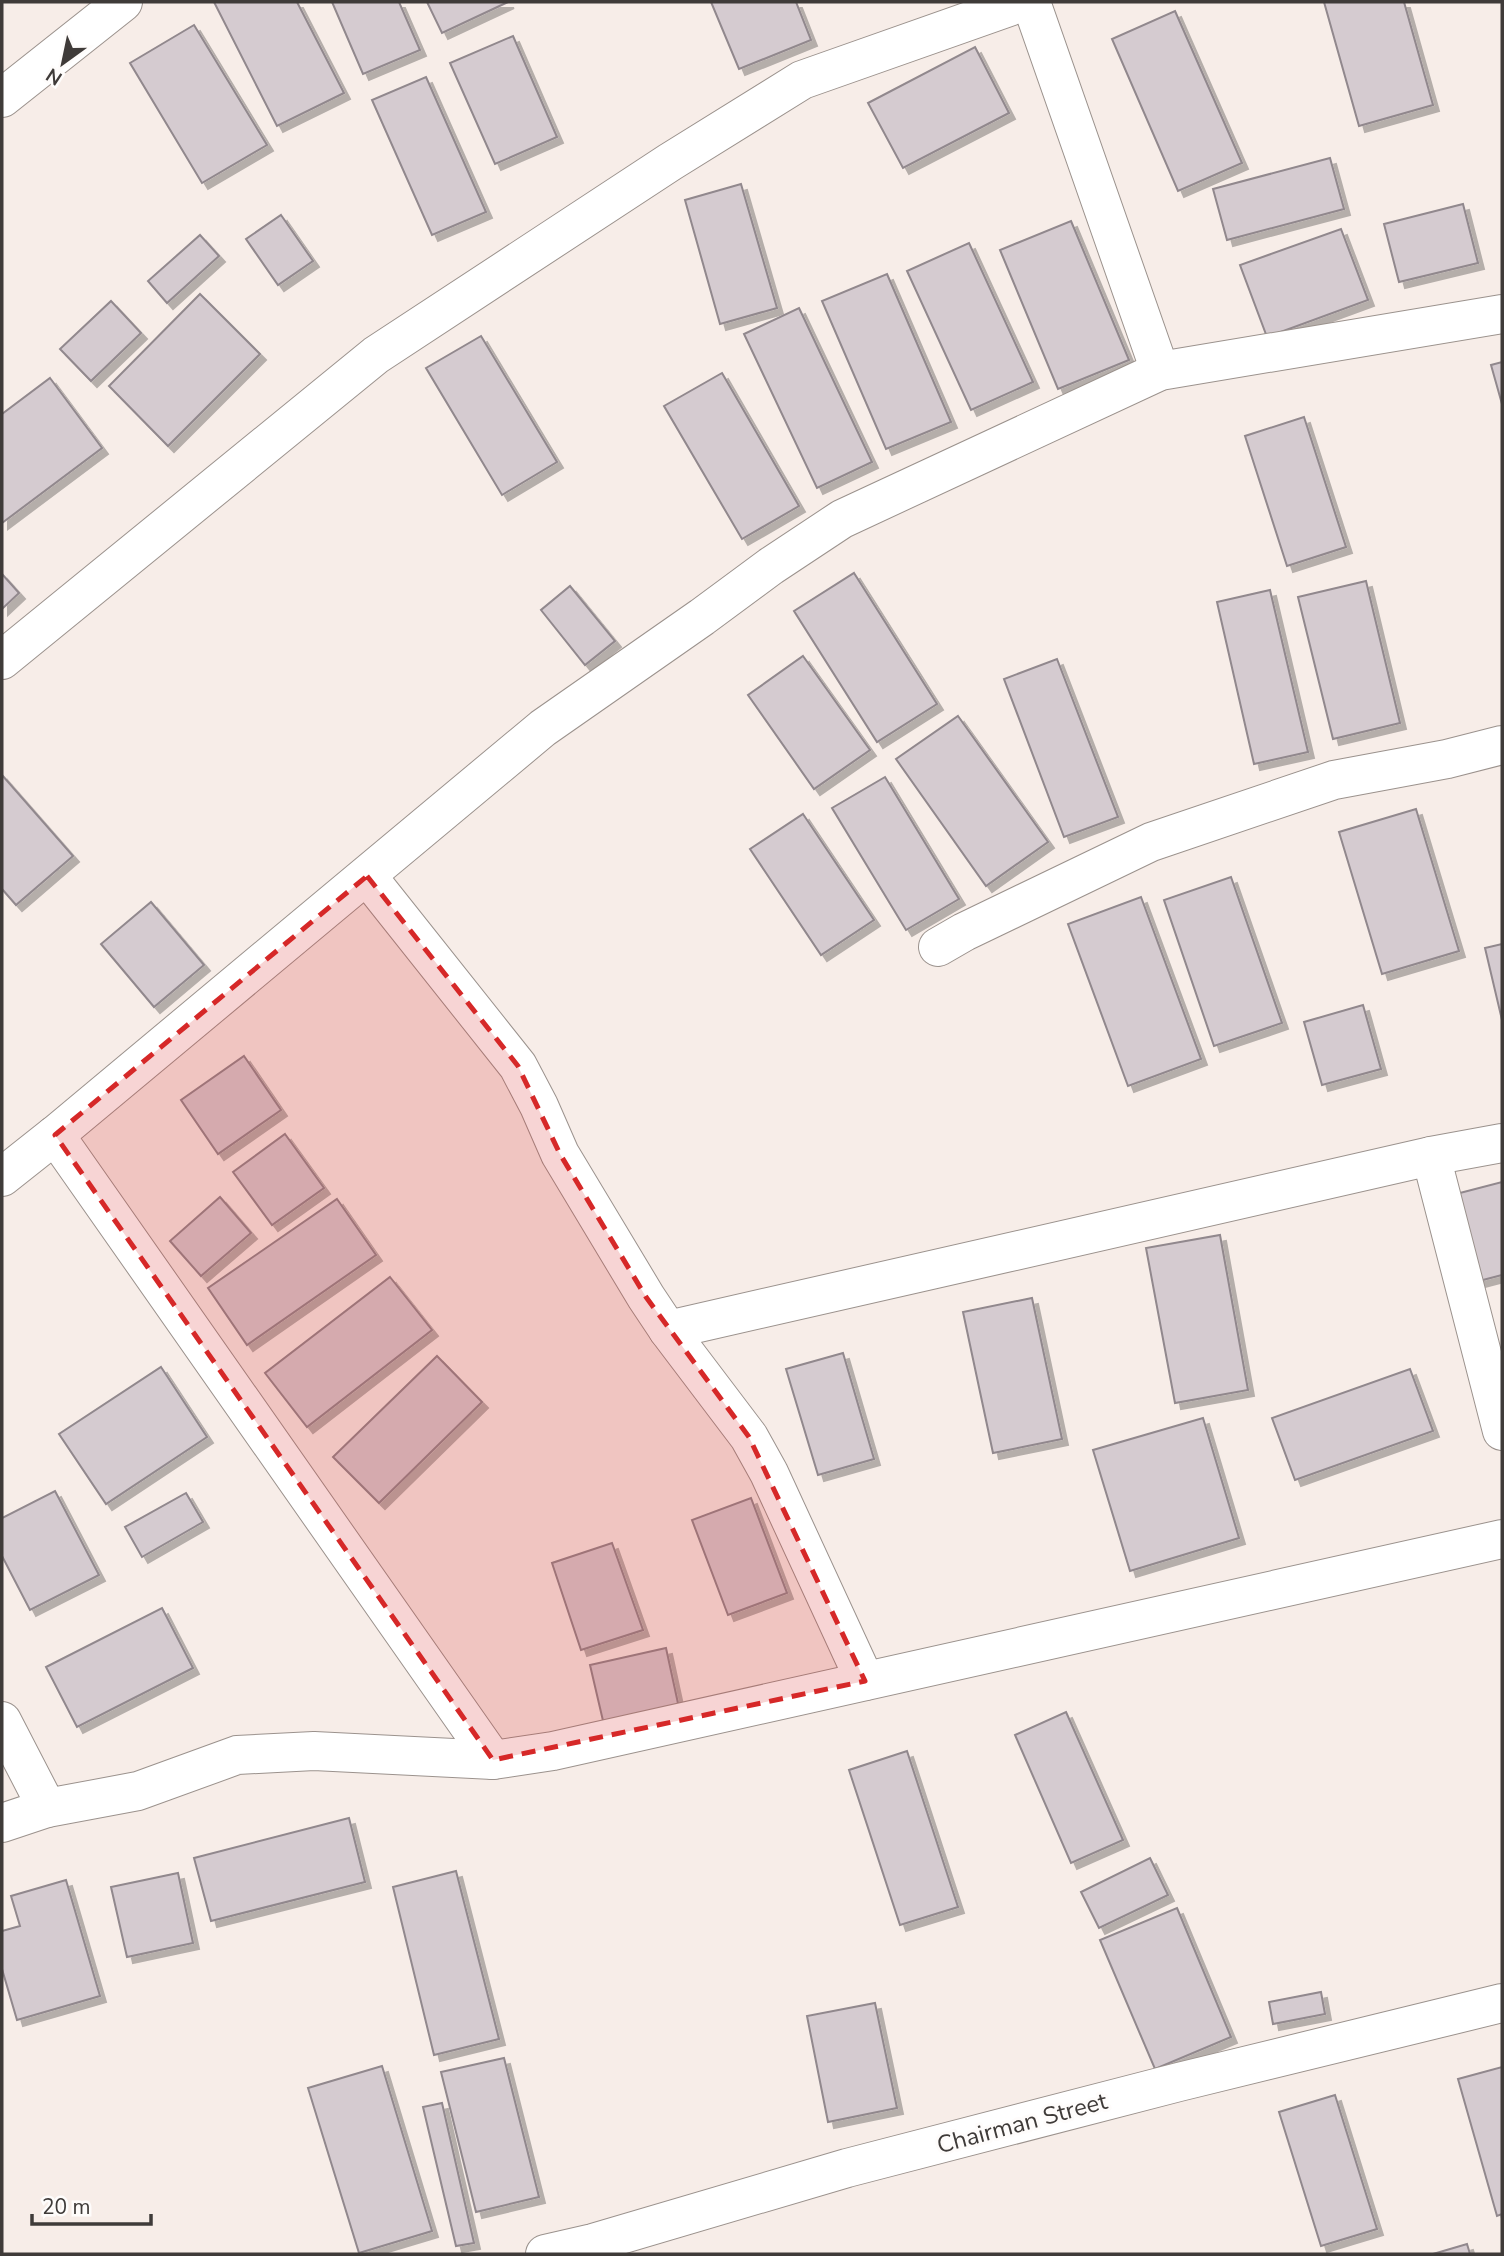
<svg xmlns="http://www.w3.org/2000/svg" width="1504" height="2256" font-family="'Nunito Sans',sans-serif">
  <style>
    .building { fill: #d5cbd0; stroke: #91888d; stroke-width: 2; filter: url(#shadow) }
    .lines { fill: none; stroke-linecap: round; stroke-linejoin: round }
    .street-casing { stroke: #9b928d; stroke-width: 40 }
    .street { stroke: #fff; stroke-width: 38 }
    .marked { fill: #d62828; fill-opacity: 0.2; stroke: #d62828; stroke-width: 5; stroke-dasharray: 14 9; stroke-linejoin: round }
    .labels { text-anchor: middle; stroke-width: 6; stroke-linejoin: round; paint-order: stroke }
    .street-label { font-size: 24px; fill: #3f3b39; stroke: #fefcfb }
  </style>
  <defs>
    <filter id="shadow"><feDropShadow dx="6" dy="6" stdDeviation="0" flood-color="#0004"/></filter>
  </defs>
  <rect width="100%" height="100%" fill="#f7ede8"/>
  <!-- building -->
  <g class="building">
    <polygon points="214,2 297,2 344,93 277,126"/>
    <polygon points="332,2 399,2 420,50 363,74"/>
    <polygon points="427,2 508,2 442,33"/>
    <polygon points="711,2 796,2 811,40 739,69"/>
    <polygon points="1324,2 1404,2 1433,105 1359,126"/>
    <polygon points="1175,11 1242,163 1178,191 1112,39"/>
    <polygon points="194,25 267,145 202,183 130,63"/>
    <polygon points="513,36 557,137 495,164 450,63"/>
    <polygon points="975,47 1009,113 903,168 868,103"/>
    <polygon points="426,77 486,212 432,235 372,100"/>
    <polygon points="1330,158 1344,209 1227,240 1213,189"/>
    <polygon points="741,184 777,308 720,324 685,200"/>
    <polygon points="1463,204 1478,263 1399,282 1384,224"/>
    <polygon points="281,215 313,261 278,285 246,239"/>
    <polygon points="1071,221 1129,360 1058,389 1000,250"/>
    <polygon points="1341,229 1368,300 1267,337 1240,265"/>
    <polygon points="200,235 219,256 167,303 148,281"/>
    <polygon points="969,243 1033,382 971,410 907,271"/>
    <polygon points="887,274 951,422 886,449 822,301"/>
    <polygon points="200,294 260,354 168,446 109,386"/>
    <polygon points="111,301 141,333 91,381 60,349"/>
    <polygon points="799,308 872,462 817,488 744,334"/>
    <polygon points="481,336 557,462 502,495 426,368"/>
    <polygon points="1502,362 1502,404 1491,365"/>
    <polygon points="722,373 799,506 742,539 664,406"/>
    <polygon points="50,378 102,448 2,523 2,414"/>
    <polygon points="1304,417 1346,547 1287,566 1245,436"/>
    <polygon points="854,573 937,704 877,742 794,611"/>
    <polygon points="2,574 19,593 2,609"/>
    <polygon points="1366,581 1400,723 1333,739 1298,597"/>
    <polygon points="570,586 615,641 585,665 541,610"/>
    <polygon points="1270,590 1308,752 1254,764 1217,602"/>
    <polygon points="803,656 870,750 814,789 748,695"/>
    <polygon points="1057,659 1118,817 1064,837 1004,679"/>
    <polygon points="958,716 1048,842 986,886 896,759"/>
    <polygon points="2,775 73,856 16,905 2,889"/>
    <polygon points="885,777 959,899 906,930 832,808"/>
    <polygon points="1416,809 1459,951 1382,974 1339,832"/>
    <polygon points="803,814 874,920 821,955 750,849"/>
    <polygon points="1231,877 1282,1023 1214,1046 1164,900"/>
    <polygon points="1141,897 1201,1059 1128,1086 1068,924"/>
    <polygon points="151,902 204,965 154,1007 101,944"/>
    <polygon points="1502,944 1502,1020 1485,948"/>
    <polygon points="1363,1005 1381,1069 1322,1085 1304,1022"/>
    <polygon points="244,1056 281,1110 218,1154 181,1100"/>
    <polygon points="285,1134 324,1188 272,1225 233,1172"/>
    <polygon points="1502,1182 1502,1275 1479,1281 1456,1194"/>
    <polygon points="220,1197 251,1233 201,1276 170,1241"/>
    <polygon points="337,1199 376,1255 247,1345 208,1288"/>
    <polygon points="1220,1235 1248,1390 1175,1403 1146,1248"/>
    <polygon points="390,1277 432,1330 307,1427 265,1373"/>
    <polygon points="1032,1298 1062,1439 993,1453 963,1312"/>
    <polygon points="843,1353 874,1459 818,1475 786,1369"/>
    <polygon points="437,1356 482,1402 379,1503 333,1457"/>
    <polygon points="161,1367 207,1437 106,1504 59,1434"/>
    <polygon points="1410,1369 1433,1431 1295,1480 1272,1418"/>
    <polygon points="1203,1418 1239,1538 1130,1571 1093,1450"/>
    <polygon points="55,1491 99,1575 30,1610 2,1556 2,1518"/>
    <polygon points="186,1493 203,1522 142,1557 125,1527"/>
    <polygon points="751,1498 787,1593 728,1615 692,1520"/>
    <polygon points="612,1543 643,1630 581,1650 552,1563"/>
    <polygon points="162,1608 193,1668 77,1727 46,1667"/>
    <polygon points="666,1648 679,1708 604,1725 590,1665"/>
    <polygon points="1066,1712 1123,1840 1071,1863 1015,1735"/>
    <polygon points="907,1751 958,1907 900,1925 849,1770"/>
    <polygon points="349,1818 365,1882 211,1921 194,1858"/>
    <polygon points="1150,1858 1168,1895 1099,1928 1081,1892"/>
    <polygon points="456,1871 499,2039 434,2055 393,1887"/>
    <polygon points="178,1873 193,1943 127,1957 111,1887"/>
    <polygon points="66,1880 100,1996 17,2020 2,1969 2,1931 20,1926 11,1896"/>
    <polygon points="1177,1908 1231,2037 1155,2069 1100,1940"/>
    <polygon points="1321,1992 1325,2014 1273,2024 1269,2002"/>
    <polygon points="875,2003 897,2108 828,2122 807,2016"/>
    <polygon points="504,2058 539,2197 476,2212 441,2072"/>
    <polygon points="382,2066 432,2231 359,2253 308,2088"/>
    <polygon points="1502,2067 1502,2214 1497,2216 1458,2079"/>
    <polygon points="1335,2095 1377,2229 1321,2246 1279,2112"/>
    <polygon points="442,2103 474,2243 456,2246 423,2107"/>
    <polygon points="1467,2244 1470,2254 1433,2254"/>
  </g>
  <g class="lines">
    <!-- street casing -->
    <g class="street-casing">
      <g id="street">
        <polyline points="1031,2 1160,371"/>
        <polyline points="2,98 123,2"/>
        <polyline points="2,660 376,355 670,162 802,80 1023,2"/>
        <polyline points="367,876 518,1066 539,1106 560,1154 646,1297 668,1330 749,1437 769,1473 865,1681"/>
        <polyline points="938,947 964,932 1151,842 1334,780 1447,759 1502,745"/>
        <polyline points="55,1135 493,1760"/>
        <polyline points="1431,1156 1502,1431"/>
        <polyline points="2,1177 55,1135 543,728 702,617 771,566 842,519 1160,371 1502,314"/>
        <polyline points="668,1330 1431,1156 1502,1143"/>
        <polyline points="2,1721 47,1808 138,1791 237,1755 314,1751 493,1760 553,1751 1502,1539"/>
        <polyline points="2,1823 47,1808"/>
        <polyline points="545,2254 593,2243 847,2168 1179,2082 1502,2003"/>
      </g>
    </g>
    <!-- street -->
    <use href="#street" class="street"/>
  </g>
  <!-- marked area -->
  <path class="marked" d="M 367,876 L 518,1066 L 560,1154 L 646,1297 L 749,1437 L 865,1681 L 493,1760 L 55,1135 Z"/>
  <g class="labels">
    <!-- street labels -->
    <g class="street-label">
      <text transform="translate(1022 2123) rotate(-15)" y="8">Chairman Street</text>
    </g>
  </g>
  <!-- border -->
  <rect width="1504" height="2256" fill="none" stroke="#3f3b39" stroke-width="7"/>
  <!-- north arrow -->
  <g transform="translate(63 63) rotate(213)" stroke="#fefcfb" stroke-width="5" paint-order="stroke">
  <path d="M0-5L12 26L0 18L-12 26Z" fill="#3f3b39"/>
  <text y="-10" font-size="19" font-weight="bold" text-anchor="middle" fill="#3f3b39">N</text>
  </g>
  <!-- scale -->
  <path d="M32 2214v10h119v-10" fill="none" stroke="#3f3b39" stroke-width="3.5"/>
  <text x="42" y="2214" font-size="21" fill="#3f3b39" stroke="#fefcfb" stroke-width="5" paint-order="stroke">20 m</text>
</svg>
